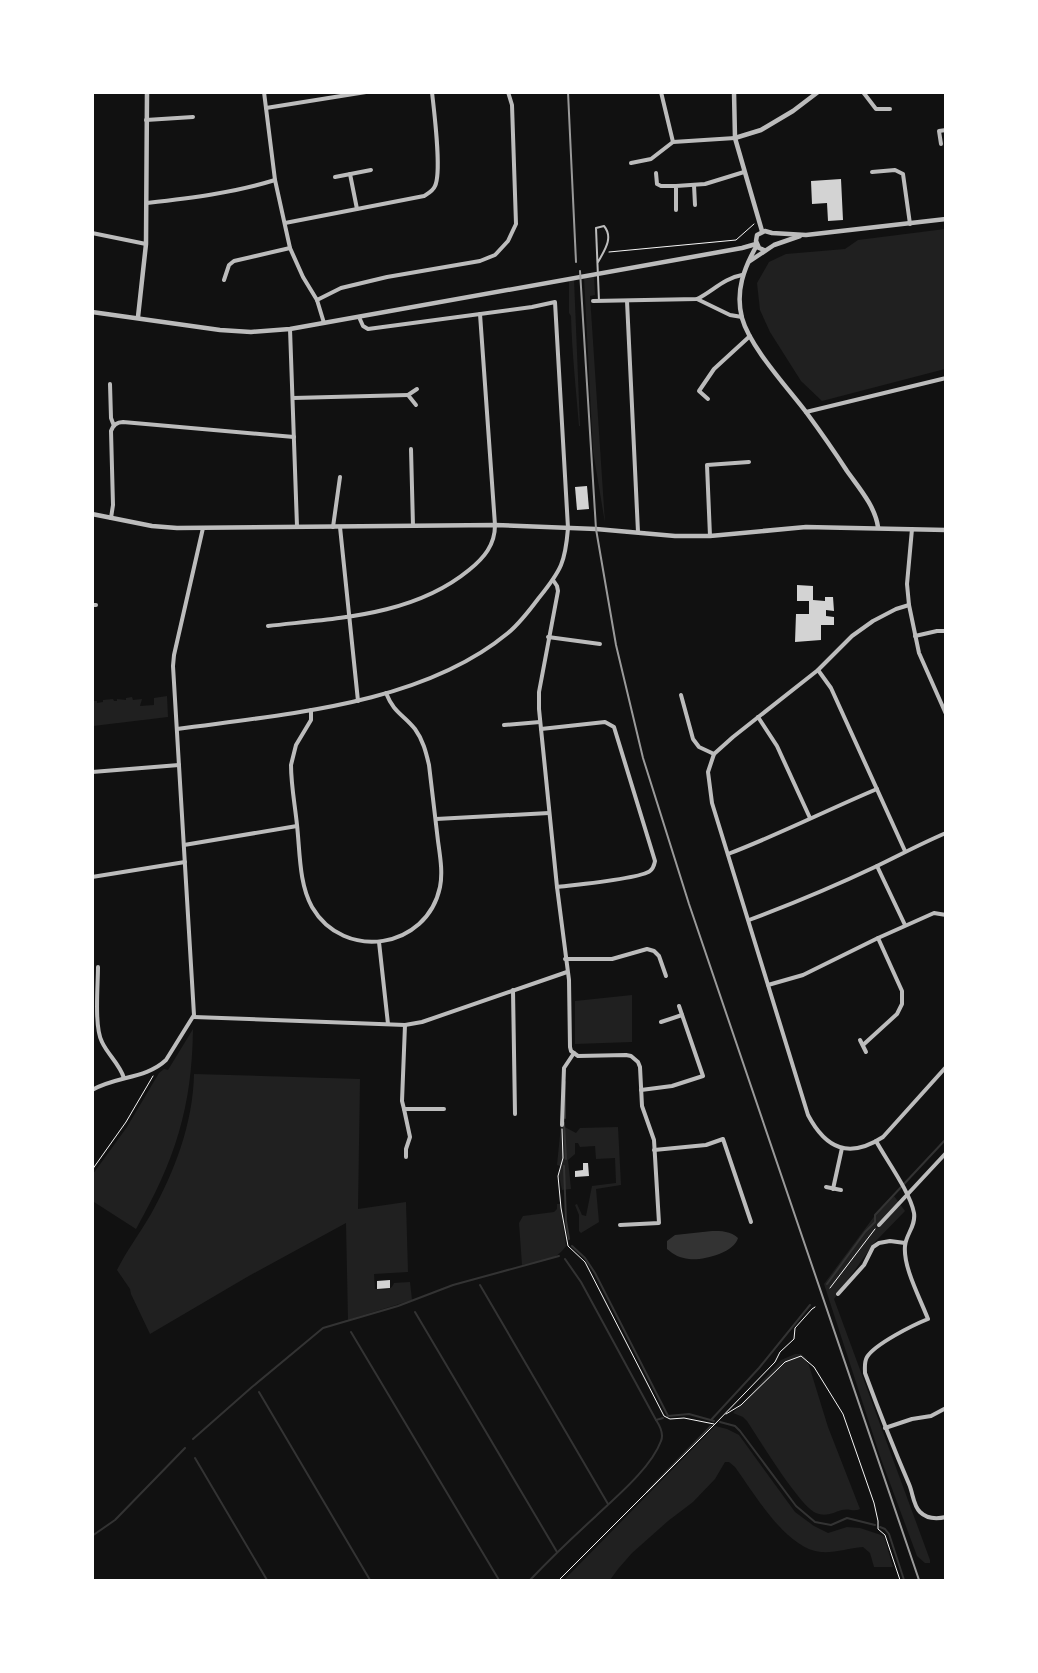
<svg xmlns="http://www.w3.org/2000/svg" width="1038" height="1673" font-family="Poppins,sans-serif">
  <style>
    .green { fill: #202020 }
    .water { fill: #333 }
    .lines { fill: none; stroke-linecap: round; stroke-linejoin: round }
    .stream { stroke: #333; stroke-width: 2 }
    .building { fill: #d3d3d3 }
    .path { stroke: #f5f5f5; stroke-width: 1 }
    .service { stroke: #bcbcbc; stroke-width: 2 }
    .minor { stroke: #bcbcbc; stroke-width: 4 }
    .tertiary { stroke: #bcbcbc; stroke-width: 4.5 }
    .rail { stroke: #9a9a9a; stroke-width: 2 }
  </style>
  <rect width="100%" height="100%" fill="#111"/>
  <!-- green -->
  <g class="green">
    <polygon points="945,229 945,369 822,401 801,381 770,332 760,310 757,283 769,262 786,254 845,249 858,240"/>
    <polygon points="594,275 595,295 590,296 605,523 593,451 584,277"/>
    <path d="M 574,279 L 580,426 L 579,426 C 576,389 572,353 571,316 L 569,313 L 569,280 Z"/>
    <polygon points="167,696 168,717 93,726 93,700 93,701 97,701 97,703 103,702 103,700 113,699 114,701 117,701 117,699 126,700 126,698 132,697 133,700 142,699 140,706 154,705 154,698"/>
    <polygon points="632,995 632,1042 575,1044 575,1001"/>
    <path d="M 193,1029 C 192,1108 175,1160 136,1229 L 94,1202 L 93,1207 L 93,1174 L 127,1127 L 159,1073 L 164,1069 L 168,1070 Z"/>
    <path d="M 194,1074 L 360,1079 L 358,1209 L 406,1202 L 408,1272 L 374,1274 L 375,1289 C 383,1289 391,1292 394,1283 L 410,1282 L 412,1300 L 348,1320 L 346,1223 L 247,1277 L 150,1334 L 131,1294 L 130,1289 L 117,1270 C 127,1250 140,1233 151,1214 C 175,1171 193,1123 194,1074 Z"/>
    <polygon points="561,1125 576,1133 580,1128 618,1127 621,1185 596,1189 599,1222 581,1233 579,1231 579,1215 575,1205 577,1204 582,1215 586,1216 592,1186 616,1183 615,1158 596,1159 595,1146 580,1147 578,1143 575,1143 575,1154 568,1160 571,1189 562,1190 559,1175 560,1166 557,1165"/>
    <polygon points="894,1196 905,1211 875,1242 834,1299 930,1560 930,1563 925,1563 917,1556 881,1459 824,1284 876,1214"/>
    <path d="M 557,1204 L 560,1204 L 566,1246 C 555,1262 540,1261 522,1265 L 519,1223 L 523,1216 L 554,1212 L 557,1209 Z"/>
    <path d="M 795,1354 L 801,1354 L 807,1359 L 828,1427 L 860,1509 C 854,1512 849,1508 842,1510 C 832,1513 826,1517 816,1513 C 800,1507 759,1439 747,1421 L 743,1417 L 733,1413 L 781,1360 Z"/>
    <path d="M 715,1426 L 727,1429 L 739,1435 L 795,1512 L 814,1526 L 828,1533 L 847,1527 L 860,1528 L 884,1536 L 893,1567 L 874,1567 L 870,1553 L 863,1547 C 849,1548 835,1553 821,1552 C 786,1549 754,1493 735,1467 L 729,1462 L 725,1462 L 715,1479 L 693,1502 L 668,1521 L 632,1553 L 618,1569 L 610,1580 L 564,1580 Z"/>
  </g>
  <!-- water -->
  <path class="water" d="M 712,1231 C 721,1231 731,1231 738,1238 C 734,1253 702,1261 689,1259 C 680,1258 674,1255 667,1249 L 667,1241 L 675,1235 Z"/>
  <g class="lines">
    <!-- stream -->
    <g class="stream">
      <polyline points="565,1118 565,1082"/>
      <polyline points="564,1123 566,1159"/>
      <polyline points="564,1166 566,1221 569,1239"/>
      <polyline points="572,1246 585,1258 595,1273 668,1416 689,1414 714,1421"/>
      <polyline points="565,1259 581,1282 656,1420"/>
      <polyline points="827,1284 865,1232 875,1222 875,1215 946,1139"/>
      <polyline points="480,1285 608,1504"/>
      <polyline points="415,1312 557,1552"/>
      <polyline points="351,1332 499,1580"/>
      <polyline points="259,1392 370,1580"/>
      <polyline points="711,1420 759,1368 810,1305"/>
      <polyline points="720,1422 735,1426 740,1431 796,1506 815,1522 831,1525 847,1518 875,1525"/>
      <polyline points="193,1439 252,1387 323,1328 398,1306 453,1285 559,1256"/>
      <polyline points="195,1458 267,1580"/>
      <polyline points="647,1492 711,1426"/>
      <polyline points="880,1527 885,1529 889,1534 904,1580"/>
      <polyline points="92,1536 115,1520 185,1448"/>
      <path d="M 530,1580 C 551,1558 573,1537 596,1516 C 616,1497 651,1468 661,1441 C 664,1434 660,1426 656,1420 L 663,1418"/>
    </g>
  </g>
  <!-- building -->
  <g class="building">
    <polygon points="841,179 843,220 828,221 827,203 812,204 811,181"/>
    <polygon points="587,486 589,509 577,510 575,487"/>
    <polygon points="797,585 813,586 813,600 825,601 825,597 833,597 834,611 826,610 826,616 834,617 834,625 821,625 821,640 795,642 796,614 809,614 809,601 797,601"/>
    <polygon points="583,1163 588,1163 589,1176 575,1177 575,1171 583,1170"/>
    <polygon points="390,1280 390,1288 377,1289 377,1281"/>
  </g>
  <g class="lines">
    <!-- path -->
    <g class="path">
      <polyline points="609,252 736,240 754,224"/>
      <polyline points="562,1129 563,1158 558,1176 561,1208 568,1246 585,1262 664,1416 670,1419 684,1418 714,1424"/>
      <polyline points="92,1170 126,1122 153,1076"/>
      <polyline points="830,1288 875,1229"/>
      <polyline points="726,1414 741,1405 785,1362 801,1356 814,1367 843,1414 874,1503 878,1521 878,1529 885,1535 900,1580"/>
      <polyline points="559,1580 715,1424 775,1362 780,1352 794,1339 795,1328 812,1309 815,1307"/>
    </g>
    <!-- service -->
    <path class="service" d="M 598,262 C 604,251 614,238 604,226 L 596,228 L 599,301"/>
    <!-- minor -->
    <g class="minor">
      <polyline points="264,92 275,180 290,248 303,277 317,300 324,323"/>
      <polyline points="661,92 673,142"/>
      <polyline points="863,92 876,109 890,109"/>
      <polyline points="266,108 366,92"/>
      <polyline points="146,120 193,117"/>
      <polyline points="941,144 939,131 946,130"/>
      <polyline points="631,163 651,159 673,142 735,138"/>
      <polyline points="872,172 895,170 903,174 910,224"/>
      <polyline points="656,173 657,184 661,186 676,186"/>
      <polyline points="350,174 357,209"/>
      <polyline points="335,177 371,170"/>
      <polyline points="694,185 695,205"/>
      <path d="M 147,203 C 191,198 233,193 275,180"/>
      <polyline points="676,210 676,186 705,184 744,172"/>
      <path d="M 285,223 L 424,196 C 429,193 433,191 435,186 C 442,172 434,111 432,92"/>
      <polyline points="92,233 146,244"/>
      <polyline points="224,280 229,265 234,261 290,248"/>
      <polyline points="697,299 730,315 742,317"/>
      <polyline points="317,300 341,288 387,277 480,261 495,255 508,241 516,224 512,105 508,92"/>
      <path d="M 593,301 L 697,299 C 713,291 724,278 742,275"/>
      <polyline points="627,301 638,532"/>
      <polyline points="290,329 297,526"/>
      <polyline points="110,384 111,418 114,426"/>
      <polyline points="293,398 408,395"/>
      <polyline points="708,399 699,391 714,369 750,336"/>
      <polyline points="416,405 408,395 417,389"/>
      <polyline points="806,412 946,378"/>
      <polyline points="411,449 413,526"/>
      <path d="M 111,518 L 113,505 L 111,431 C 113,425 117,422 123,422 L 294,437"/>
      <polyline points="333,527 340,477"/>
      <polyline points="340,527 358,701"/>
      <polyline points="912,529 907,584 909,605 919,653 946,714"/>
      <polyline points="710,536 707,465 749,462"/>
      <polyline points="553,580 557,586 558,591 539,692 539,709 557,887 569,980 570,1047 571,1051 578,1056 626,1055 631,1056 638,1062 640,1067 642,1106 654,1140 659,1223 620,1225"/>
      <polyline points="92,605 96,605"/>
      <path d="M 909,605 L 896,609 L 873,621 L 852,636 L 818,670 L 733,737 L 714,754 L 708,772 L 712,803 L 808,1115 C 826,1149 849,1159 883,1137 L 946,1067"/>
      <path d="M 268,626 C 337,618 413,616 469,570 C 484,558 495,545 495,525 L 480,314"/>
      <polyline points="915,636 937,631 946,631"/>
      <polyline points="548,637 600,644"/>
      <polyline points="818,670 831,688 905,851"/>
      <polyline points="681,695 693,739 699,747 714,754"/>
      <path d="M 311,710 L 311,720 L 296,745 L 291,765 C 291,785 295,805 297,825 C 300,852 299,884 312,907 C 344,962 427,949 440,887 C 443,872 440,856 438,841 C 435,816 432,791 429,765 C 426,752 423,740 415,729 C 403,714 394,713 386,693"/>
      <polyline points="758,717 777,746 810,818"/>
      <polyline points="504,725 540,722"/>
      <path d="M 177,729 C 285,714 421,705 508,633 C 519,624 529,611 538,599 C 546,589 556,577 561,565 C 566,553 567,540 568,528 L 555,302 L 532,307 L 368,329 L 363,326 L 359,317"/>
      <path d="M 541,729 L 605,722 L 614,727 L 655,861 C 654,865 654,868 650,871 C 640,879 573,885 557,887"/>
      <polyline points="92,772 179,765"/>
      <polyline points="436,819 549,813"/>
      <polyline points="184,845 297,826"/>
      <path d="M 728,854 C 778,835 827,810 877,789"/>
      <polyline points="877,866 905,925"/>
      <polyline points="92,877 185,862"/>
      <path d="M 749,920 C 792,904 835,886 877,866 C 900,855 922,843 946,833"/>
      <polyline points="379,942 388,1024"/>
      <polyline points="565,959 612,959 647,949 654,951 659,956 666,976"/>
      <path d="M 98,967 C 98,985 94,1027 102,1042 C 108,1055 119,1063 124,1078"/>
      <polyline points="768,985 803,975 878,938 934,913 946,915"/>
      <polyline points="513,990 515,1114"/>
      <polyline points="194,1017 405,1025 422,1022 567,972"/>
      <polyline points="661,1022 682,1015"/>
      <polyline points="405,1025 402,1101 404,1109 444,1109"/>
      <polyline points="860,1040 866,1052"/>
      <polyline points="863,1045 897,1014 902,1004 902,991 878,938"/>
      <path d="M 92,1090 C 116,1076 146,1079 166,1060 L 194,1015 L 173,666 L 174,655 L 203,528"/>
      <polyline points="641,1090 672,1086 703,1076 679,1006"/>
      <polyline points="404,1109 410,1137 406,1149 406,1157"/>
      <polyline points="562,1125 564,1068 574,1053"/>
      <path d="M 876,1141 C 887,1161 910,1192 914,1213 C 916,1226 906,1234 905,1246 C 903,1267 920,1298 928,1319 C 913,1325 875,1344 867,1357 C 864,1362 865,1368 865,1373 C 879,1411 893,1447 909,1484 C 913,1493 913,1505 920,1512 C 927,1519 937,1519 946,1517"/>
      <polyline points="654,1150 706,1145 723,1139 751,1222"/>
      <polyline points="826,1187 841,1190"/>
      <polyline points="833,1189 842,1148"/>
      <polyline points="879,1225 946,1153"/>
      <polyline points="838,1294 864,1265 873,1247 879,1243 890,1241 905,1243"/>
      <polyline points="885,1428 912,1419 931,1416 946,1408"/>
    </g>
    <!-- tertiary -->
    <g class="tertiary">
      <polyline points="734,92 735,138 762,231"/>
      <polyline points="735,138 761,130 793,111 818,92"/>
      <path d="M 757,245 C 744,268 735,291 742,318 C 750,347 787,387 806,412 C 820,431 834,451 847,471 C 859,488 875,506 878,527"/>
      <polyline points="764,250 759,248 756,241 757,235 765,231 772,233 806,235 946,219"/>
      <polyline points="750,261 774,245 800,236"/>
      <polyline points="92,312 220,330 251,332 290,329 742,248 756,244"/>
      <polyline points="138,317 146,244 147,92"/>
      <polyline points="92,514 152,526 177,528 495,525 596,529 675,536 710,536 806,527 946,530"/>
    </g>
    <!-- rail -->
    <g class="rail">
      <polyline points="568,92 576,262"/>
      <polyline points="580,271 596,529 616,645 643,758 689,904 919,1580"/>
    </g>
  </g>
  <!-- border -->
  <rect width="1038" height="1673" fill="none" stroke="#ffffff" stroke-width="188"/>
</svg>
